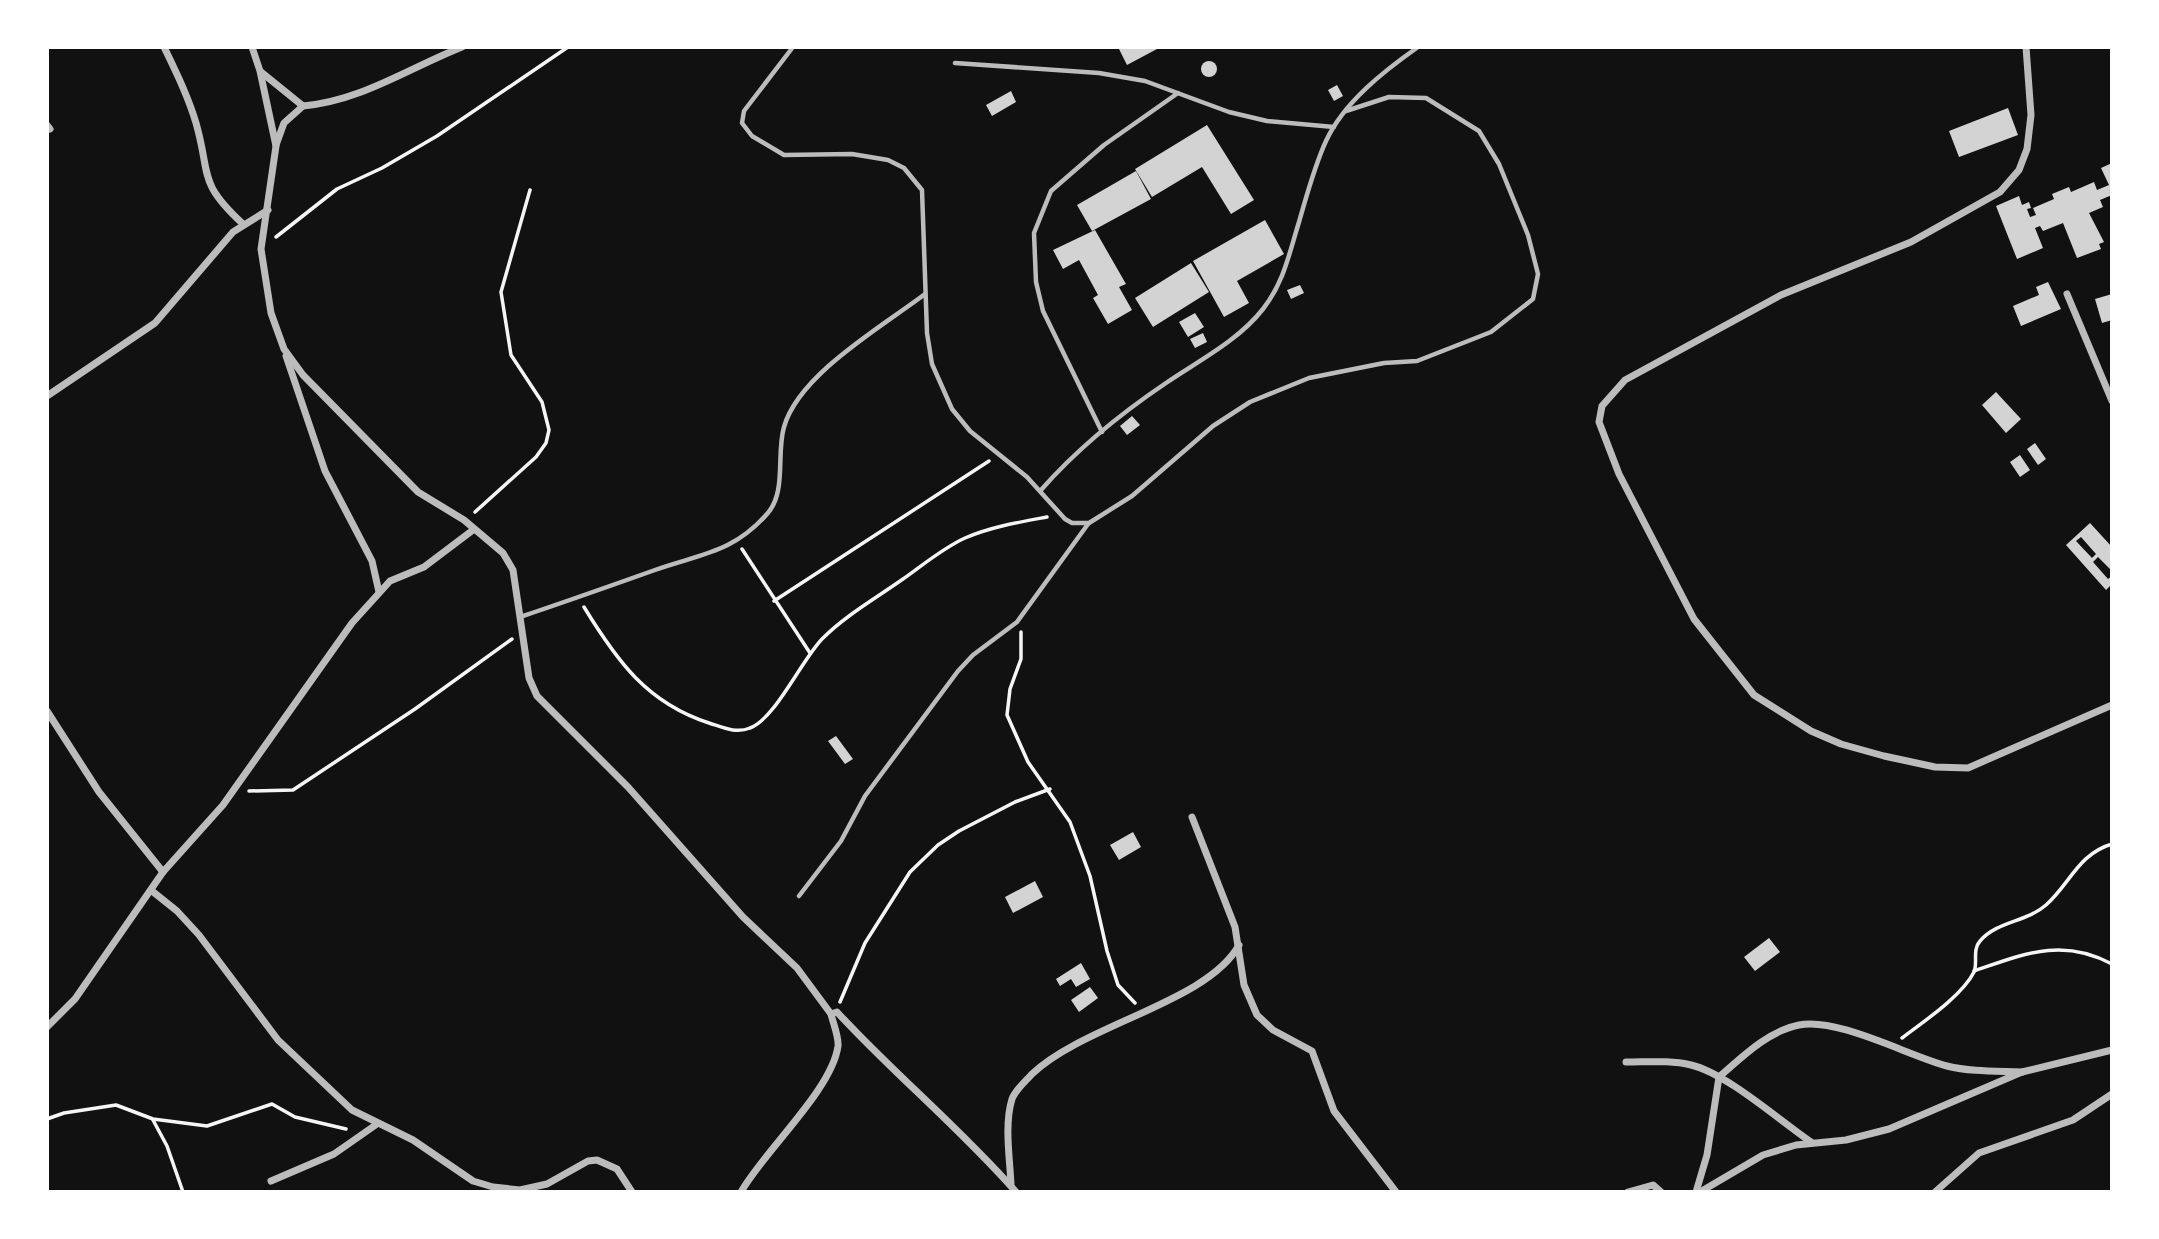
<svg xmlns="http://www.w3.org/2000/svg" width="2159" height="1239" font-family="'Varela Round',sans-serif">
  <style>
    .building { fill: #d3d3d3; fill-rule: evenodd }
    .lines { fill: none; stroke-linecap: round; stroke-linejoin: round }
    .path { stroke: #f5f5f5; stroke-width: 3.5 }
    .service { stroke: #bcbcbc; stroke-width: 4.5 }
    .minor { stroke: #bcbcbc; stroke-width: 7 }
  </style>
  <rect width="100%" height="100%" fill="#111"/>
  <!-- building -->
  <g class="building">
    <polygon points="1118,47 1156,47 1157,49 1127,65"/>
    <circle cx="1209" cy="69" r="8"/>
    <polygon points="1337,85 1343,96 1334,101 1328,90"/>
    <polygon points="1011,91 1016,102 992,116 986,105"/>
    <polygon points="2008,108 2018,135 1959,157 1949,131"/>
    <polygon points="1207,125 1254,200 1231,214 1202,167 1152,197 1135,169"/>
    <polygon points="2112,163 2112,195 2100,200 2103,207 2089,213 2104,242 2099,244 2101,249 2077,258 2063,223 2043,231 2040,226 2035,228 2043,248 2017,259 1996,206 2019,196 2022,205 2029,202 2031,208 2027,209 2030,217 2036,215 2033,208 2054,199 2052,194 2069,187 2071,192 2094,182 2097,190 2109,185 2101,168"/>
    <polygon points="1136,171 1151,199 1092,231 1077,205"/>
    <polygon points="1265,220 1284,254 1237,281 1249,303 1224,317 1193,261"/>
    <polygon points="1095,230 1126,284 1119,287 1132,310 1108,324 1093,298 1098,295 1079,260 1063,269 1053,250"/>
    <polygon points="1191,263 1209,292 1153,327 1135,298"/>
    <polygon points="2048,282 2061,309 2021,326 2013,306 2039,295 2036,287"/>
    <polygon points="1300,285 1304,293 1291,299 1287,290"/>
    <polygon points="2112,294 2112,320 2102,323 2095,299"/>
    <polygon points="1195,313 1204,327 1188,337 1179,322"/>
    <polygon points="1203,333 1207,342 1195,348 1190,339"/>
    <polygon points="1996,392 2021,419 2006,433 1982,405"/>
    <polygon points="1132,416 1140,425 1127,435 1120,426"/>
    <polygon points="2035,443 2046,459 2038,465 2027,449"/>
    <polygon points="2020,455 2030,470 2020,477 2010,462"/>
    <path d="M 2090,523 L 2112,547 L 2112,571 L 2098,557 L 2093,562 L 2108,579 L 2112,576 L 2112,584 L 2106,590 L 2066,545 ZM 2081,537 L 2096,554 L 2092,558 L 2076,541 Z"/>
    <polygon points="836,736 853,759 845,764 828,741"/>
    <polygon points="1133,832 1141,847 1119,860 1110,845"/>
    <polygon points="1035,881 1043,897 1013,913 1005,897"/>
    <polygon points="1769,938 1780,952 1755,971 1744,957"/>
    <polygon points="1081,963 1090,979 1076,987 1071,979 1060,986 1056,979"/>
    <polygon points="1090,987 1098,998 1079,1012 1071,1000"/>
  </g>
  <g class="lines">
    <!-- path -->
    <g class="path">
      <polyline points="276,237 337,189 382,168 437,136 568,47"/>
      <polyline points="475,512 536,457 546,443 549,430 542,402 511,355 501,292 530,190"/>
      <polyline points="742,549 810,653"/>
      <polyline points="774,601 989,461"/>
      <path d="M 584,607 C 617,661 647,703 709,723 C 722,727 736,734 750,728 C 775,719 801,661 822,639 C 846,615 876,598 903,579 C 923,565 943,548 965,538 C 990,527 1020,522 1047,517"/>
      <polyline points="1021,632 1021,659 1010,689 1007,715 1028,762 1070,822 1090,876 1107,951 1118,985 1135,1003"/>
      <polyline points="249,791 293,790 415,709 512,639"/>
      <path d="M 1974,971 C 2024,954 2062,937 2112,964"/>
      <polyline points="840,1002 865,943 910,872 938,845 959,831 1015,802 1050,789"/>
      <path d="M 1902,1038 C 1923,1022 1962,996 1974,972 C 1978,963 1972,950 1980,941 C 1997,921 2027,922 2046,905 C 2070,884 2078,854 2112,844"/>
      <polyline points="47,1119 64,1113 116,1105 153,1119 207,1126 272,1104 295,1117 346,1129"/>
      <polyline points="153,1120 167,1146 183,1192"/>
    </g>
    <!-- service -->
    <g class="service">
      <polyline points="793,47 744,111 742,123 752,136 784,155 852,154 888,160 904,168 922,190 927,333 932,364 952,409 970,431 1027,477 1065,519 1072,523 1089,523 1132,496 1213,426 1250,402 1309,378 1384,363 1417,361 1491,332 1533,299 1538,274 1528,235 1499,164 1479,131 1426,98 1389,97 1346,111"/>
      <polyline points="955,63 1099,73 1145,81 1229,112 1267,121 1334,127"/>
      <polyline points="1102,432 1043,311 1036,282 1034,233 1051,191 1104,145 1178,93"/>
      <path d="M 1041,490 C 1077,449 1120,414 1166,383 C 1198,361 1238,341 1263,309 C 1284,282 1289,254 1299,222 C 1307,195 1314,167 1326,141 C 1344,102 1384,71 1418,47"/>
      <path d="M 520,617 C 565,602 610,586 655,570 C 700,554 733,553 767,514 C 787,492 776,454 784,427 C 799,374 883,326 925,294"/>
      <polyline points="799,896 841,841 865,796 958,671 973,655 1017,622 1088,524"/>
    </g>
    <!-- minor -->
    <g class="minor">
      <path d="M 164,47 C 176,72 188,96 196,123 C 211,175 197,181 242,223"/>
      <path d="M 252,47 L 260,71 L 276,146 L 261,249 L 271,313 L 284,349 L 303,375 L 418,492 L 464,520 L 503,553 L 513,570 L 529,678 L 537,696 L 628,787 L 743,917 L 797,968 L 831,1014 L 837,1012 C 894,1074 960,1128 1016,1192"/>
      <polyline points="2026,47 2031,115 2027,149 2019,170 2000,192 1911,242 1781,295 1625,380 1602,406 1599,422 1619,474 1694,619 1754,695 1811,731 1841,744 1884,756 1935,767 1968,768 2112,705"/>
      <path d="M 261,72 L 303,106 C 361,101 409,68 462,47"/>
      <polyline points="47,125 50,129"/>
      <polyline points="276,145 284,123 303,106"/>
      <polyline points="2067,294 2112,401"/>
      <polyline points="286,356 325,471 372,561 379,592"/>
      <polyline points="47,396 155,323 233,232 268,210"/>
      <polyline points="47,711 99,792 163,872"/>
      <polyline points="1192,817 1235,927 1244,985 1257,1015 1273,1030 1312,1051 1334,1111 1396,1192"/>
      <polyline points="152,891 177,911 199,935 278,1040 352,1110 413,1140 473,1181 493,1187 520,1190 547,1184 588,1161 597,1160 617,1169 632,1192"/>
      <polyline points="47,1027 75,999 163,872 223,805 352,623 390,581 424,567 473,530"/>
      <path d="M 1626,1062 C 1648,1062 1670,1060 1691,1065 C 1726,1073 1780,1121 1811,1142"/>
      <polyline points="271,1181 334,1154 377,1124"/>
      <path d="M 1011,1185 C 1010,1159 1004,1125 1012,1099 C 1016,1089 1025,1082 1032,1074 C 1085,1024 1208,1002 1239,945"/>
      <path d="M 741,1192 C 764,1151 832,1090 838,1046 C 839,1037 833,1023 831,1014"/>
      <polyline points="1628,1192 1653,1185 1661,1192"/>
      <path d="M 1696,1192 L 1707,1155 L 1719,1077 C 1742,1057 1768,1031 1799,1025 C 1837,1017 1909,1056 1947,1066 C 1971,1072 1997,1071 2022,1072"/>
      <polyline points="1700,1192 1763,1155 1796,1145 1846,1140 1889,1129 2022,1072 2112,1050"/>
      <polyline points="1935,1192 1979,1153 2073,1120 2112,1094"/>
    </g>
  </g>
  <!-- border -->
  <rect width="2159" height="1239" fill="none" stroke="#ffffff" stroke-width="98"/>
</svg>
